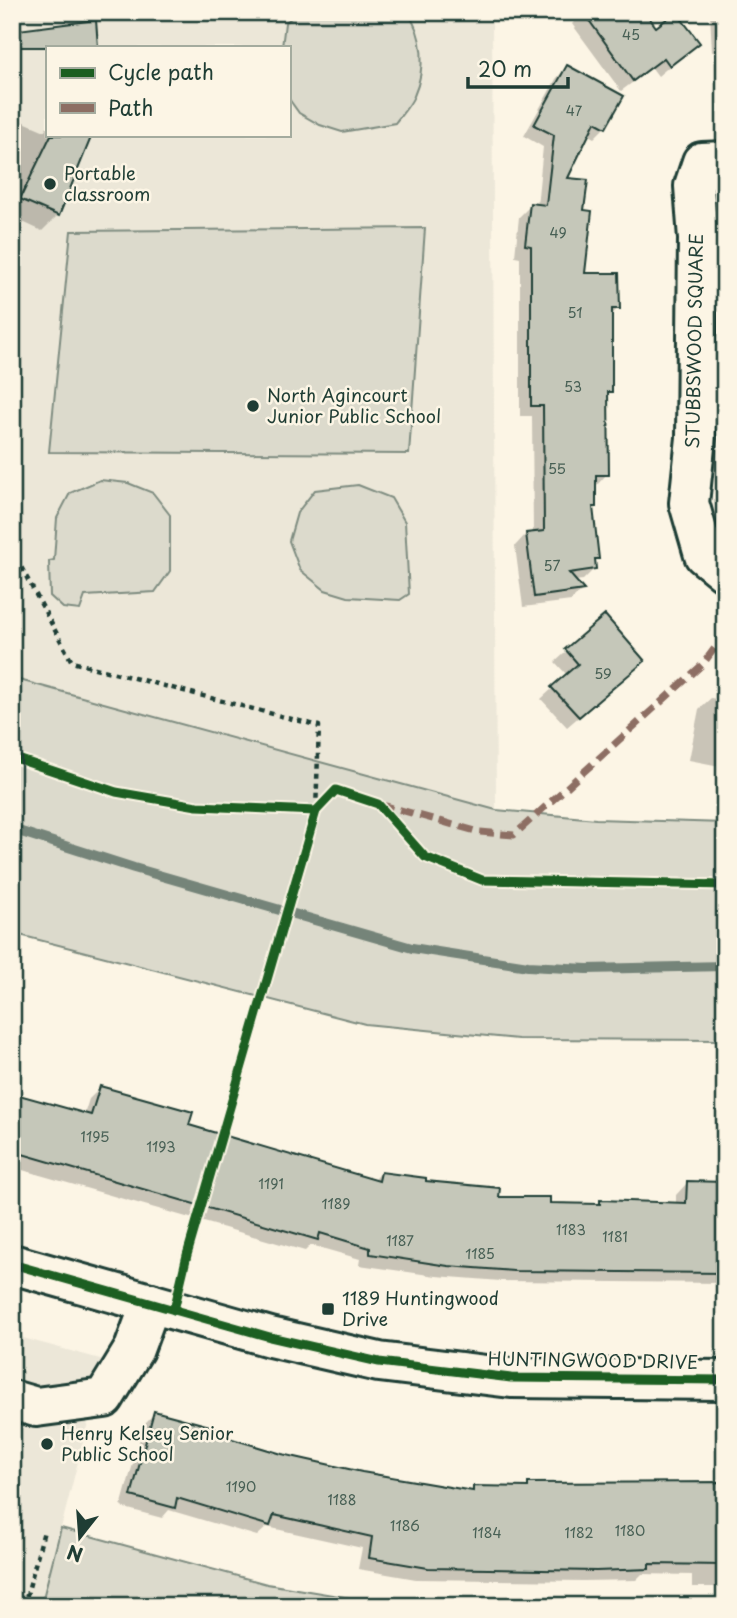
<svg xmlns="http://www.w3.org/2000/svg" width="737" height="1618" font-family="'Playpen Sans',sans-serif">
  <style>
    .built { fill: #ece7d8; fill-rule: evenodd }
    .green { fill: #dcdacc; stroke: #7e8c80; stroke-width: 2 }
    .shadow { fill: #0003 }
    .lines { fill: none; stroke-linecap: round; stroke-linejoin: round }
    .stream { stroke: #758479; stroke-width: 10 }
    .building { fill: #c5c7b9; stroke: #1f3d34; stroke-width: 2 }
    .minor-casing { stroke: #1f3d34; stroke-width: 44 }
    .path { stroke: #1f3d34; stroke-width: 4.5; stroke-dasharray: 5 5; stroke-linecap: butt }
    .minor { stroke: #fcf5e5; stroke-width: 38 }
    .quiet { stroke: #8d6e63; stroke-width: 7; stroke-dasharray: 14 7; stroke-linecap: butt }
    .cycleway-casing { stroke: #fcf5e5; stroke-width: 13 }
    .cycleway { stroke: #1b5e20; stroke-width: 9 }
    .poi-dot { fill: #1f3d34; stroke: #fcf5e5; stroke-width: 2.5 }
    .labels { text-anchor: middle; stroke-width: 5; stroke-linejoin: round; paint-order: stroke }
    .number-label { font-size: 14px; fill: #486055 }
    .poi-label { font-size: 18px; fill: #1f3d34; stroke: #fcf5e5; text-anchor: start }
    .street-label { font-size: 18px; fill: #1f3d34; stroke: #fcf5e5 }
  </style>
  <rect width="100%" height="100%" fill="#fcf5e5"/>
  <filter id="ink" filterUnits="userSpaceOnUse"><feTurbulence type="fractalNoise" baseFrequency=".0143" numOctaves="2"/><feDisplacementMap in="SourceGraphic" scale="14" xChannelSelector="R" yChannelSelector="G"/><feConvolveMatrix kernelMatrix="1 2 1 2 8 2 1 2 1" color-interpolation-filters="sRGB"/></filter>
  <g filter="url(#ink)">
    <!-- built -->
    <g class="built">
      <path d="M 12,12 L 492,12 L 496,810 L 12,678 ZM 47,47 L 289,47 L 289,135 L 47,135 Z"/>
      <polygon points="12,1335 104,1360 41,1606 12,1606"/>
    </g>
    <!-- green -->
    <g class="green">
      <path d="M 298,12 L 407,12 C 424,35 426,69 414,96 C 410,106 401,115 395,123 L 342,132 L 320,125 L 299,113 L 289,99 L 289,47 L 282,47 L 285,23 Z"/>
      <polygon points="425,228 409,454 49,452 71,231"/>
      <polygon points="100,480 128,483 153,493 170,515 170,571 155,592 85,596 80,610 63,608 50,596 49,561 54,560 57,518 70,493"/>
      <polygon points="358,485 391,498 405,522 409,594 400,600 348,597 325,590 300,570 289,541 297,513 315,490"/>
      <polygon points="12,678 496,810 596,819 725,823 725,1040 518,1039 365,1024 12,933"/>
      <polygon points="61,1528 267,1584 398,1606 41,1606"/>
    </g>
    <!-- shadow -->
    <g class="shadow">
      <polygon points="583,12 656,29 697,43 658,76 652,68 621,91 572,24"/>
      <polygon points="710,12 725,12 725,52 712,52"/>
      <polygon points="567,67 605,127 594,138 587,134 565,179 582,211 583,275 618,308 610,317 610,391 606,395 607,474 596,486 595,506 591,509 597,558 593,562 594,569 583,580 574,581 582,590 571,601 523,607 515,546 526,534 533,534 532,416 520,416 520,257 515,256 519,217 531,205 537,206 543,147 524,136 556,79"/>
      <polygon points="12,117 45,131 47,126 47,135 90,135 58,215 42,231 12,217 12,202 17,191 12,189"/>
      <polygon points="605,617 631,672 567,727 541,699 567,675 555,662"/>
      <polygon points="711,698 725,701 725,767 689,760 699,709"/>
      <polygon points="100,1088 187,1126 373,1181 381,1173 497,1199 597,1205 601,1201 676,1205 676,1195 687,1183 725,1183 725,1283 501,1281 436,1276 359,1265 360,1259 311,1245 305,1251 12,1167 12,1095 84,1115 89,1099"/>
      <polygon points="155,1413 217,1436 281,1456 361,1474 470,1492 474,1488 603,1484 725,1484 725,1587 692,1587 692,1575 642,1574 636,1580 584,1581 416,1579 358,1569 362,1548 267,1527 257,1536 169,1510 162,1518 121,1507 144,1424"/>
    </g>
    <g class="lines">
      <!-- stream -->
      <polyline class="stream" points="12,829 134,868 412,948 528,966 587,969 725,966"/>
    </g>
    <!-- building -->
    <g class="building">
      <polygon points="583,12 645,12 656,27 676,12 700,43 670,66 664,58 633,81"/>
      <polygon points="96,20 98,47 19,47 18,30"/>
      <polygon points="567,65 624,96 606,128 595,122 568,178 588,180 584,210 592,211 585,273 619,273 620,309 612,309 612,392 608,392 609,475 596,475 596,507 593,507 599,559 595,559 596,569 569,573 584,590 534,597 526,533 544,531 543,406 531,406 531,246 525,245 530,203 546,205 554,135 534,125"/>
      <polygon points="51,135 92,135 59,216 20,199"/>
      <polygon points="605,615 645,661 579,717 551,687 578,664 565,649"/>
      <polygon points="100,1086 193,1112 189,1125 379,1181 381,1172 426,1178 426,1181 500,1188 499,1197 550,1197 550,1203 600,1204 600,1200 686,1203 687,1181 725,1182 725,1273 514,1271 448,1266 370,1254 370,1248 320,1233 318,1240 12,1151 12,1093 91,1115"/>
      <polygon points="154,1411 221,1429 219,1435 282,1454 362,1472 473,1491 473,1486 528,1487 528,1483 725,1482 725,1565 649,1564 649,1569 596,1571 428,1568 369,1558 372,1537 274,1515 270,1526 177,1498 175,1508 131,1496"/>
    </g>
    <g class="lines">
      <!-- minor casing -->
      <g class="minor-casing">
        <g id="minor">
          <polyline points="725,161 702,162 694,186 698,239 696,438 689,503 704,555 725,572"/>
          <polyline points="12,1264 270,1337 379,1362 511,1378 725,1380"/>
          <polyline points="12,1400 36,1407 104,1398 134,1349 151,1303"/>
        </g>
      </g>
      <!-- path -->
      <g class="path">
        <polyline points="12,550 72,662 319,726 316,811"/>
        <polyline points="24,1606 44,1531"/>
      </g>
      <!-- minor -->
      <use href="#minor" class="minor"/>
      <!-- quiet -->
      <polyline class="quiet" points="379,804 479,832 514,835 703,664 725,634"/>
      <!-- cycleway casing -->
      <g class="cycleway-casing">
        <g id="cycleway">
          <polyline points="12,757 116,792 197,806 316,811"/>
          <polyline points="12,1264 270,1337 379,1362 511,1378 725,1380"/>
          <polyline points="174,1310 187,1255 316,811 336,790 378,804 425,857 482,880 725,885"/>
        </g>
      </g>
      <!-- cycleway -->
      <use href="#cycleway" class="cycleway"/>
    </g>
  </g>
  <!-- markers -->
  <g class="poi-dot">
    <circle cx="50" cy="184" r="7"/>
    <circle cx="253" cy="406" r="7"/>
    <rect x="321" y="1302" width="14" height="14" rx="3.5"/>
    <circle cx="47" cy="1444" r="7"/>
  </g>
  <g class="labels">
    <!-- number labels -->
    <g class="number-label">
      <text x="631" y="40">45</text>
      <text x="574" y="116">47</text>
      <text x="558" y="238">49</text>
      <text x="575" y="318">51</text>
      <text x="573" y="392">53</text>
      <text x="557" y="474">55</text>
      <text x="552" y="571">57</text>
      <text x="603" y="679">59</text>
      <text x="95" y="1142">1195</text>
      <text x="161" y="1152">1193</text>
      <text x="271" y="1189">1191</text>
      <text x="336" y="1209">1189</text>
      <text x="571" y="1235">1183</text>
      <text x="615" y="1242">1181</text>
      <text x="400" y="1246">1187</text>
      <text x="480" y="1259">1185</text>
      <text x="241" y="1492">1190</text>
      <text x="342" y="1505">1188</text>
      <text x="405" y="1531">1186</text>
      <text x="630" y="1536">1180</text>
      <text x="487" y="1538">1184</text>
      <text x="579" y="1538">1182</text>
    </g>
    <!-- poi labels -->
    <g class="poi-label">
      <text x="64" y="180">Portable<tspan x="64" dy="21">classroom</tspan></text>
      <text x="267" y="402">North Agincourt<tspan x="267" dy="21">Junior Public School</tspan></text>
      <text x="342" y="1305">1189 Huntingwood<tspan x="342" dy="21">Drive</tspan></text>
      <text x="61" y="1440">Henry Kelsey Senior<tspan x="61" dy="21">Public School</tspan></text>
    </g>
    <!-- street labels -->
    <g class="street-label">
      <text transform="translate(695 341) rotate(-89)" y="6">STUBBSWOOD SQUARE</text>
      <text transform="translate(593 1361) rotate(1)" y="6">HUNTINGWOOD DRIVE</text>
    </g>
  </g>
  <!-- margin -->
  <rect width="737" height="1618" fill="none" stroke="#fcf5e5" stroke-width="42"/>
  <rect x="21" y="21" width="695" height="1576" fill="none" stroke="#1f3d34" stroke-width="2.5" filter="url(#ink)"/>
  <!-- legend -->
  <rect x="46" y="46" width="245" height="91" fill="#fcf5e5" stroke="#a4ab9e" stroke-width="2"/>
  <rect x="60" y="68" width="35" height="10" fill="#1b5e20" stroke="#a4ab9e" stroke-width="2"/>
  <text x="108" y="80" font-size="21" fill="#1f3d34">Cycle path</text>
  <rect x="60" y="103" width="35" height="10" fill="#8d6e63" stroke="#a4ab9e" stroke-width="2"/>
  <text x="108" y="116" font-size="21" fill="#1f3d34">Path</text>
  <!-- north arrow -->
  <g transform="translate(80 1537) rotate(197)" stroke="#fcf5e5" stroke-width="5" paint-order="stroke">
  <path d="M0-5L12 26L0 18L-12 26Z" fill="#1f3d34"/>
  <text y="-10" font-size="19" font-weight="bold" text-anchor="middle" fill="#1f3d34">N</text>
  </g>
  <!-- scale -->
  <path d="M468 77v10h100v-10" fill="none" stroke="#1f3d34" stroke-width="3.5"/>
  <text x="478" y="77" font-size="21" fill="#1f3d34" stroke="#fcf5e5" stroke-width="5" paint-order="stroke">20 m</text>
</svg>
